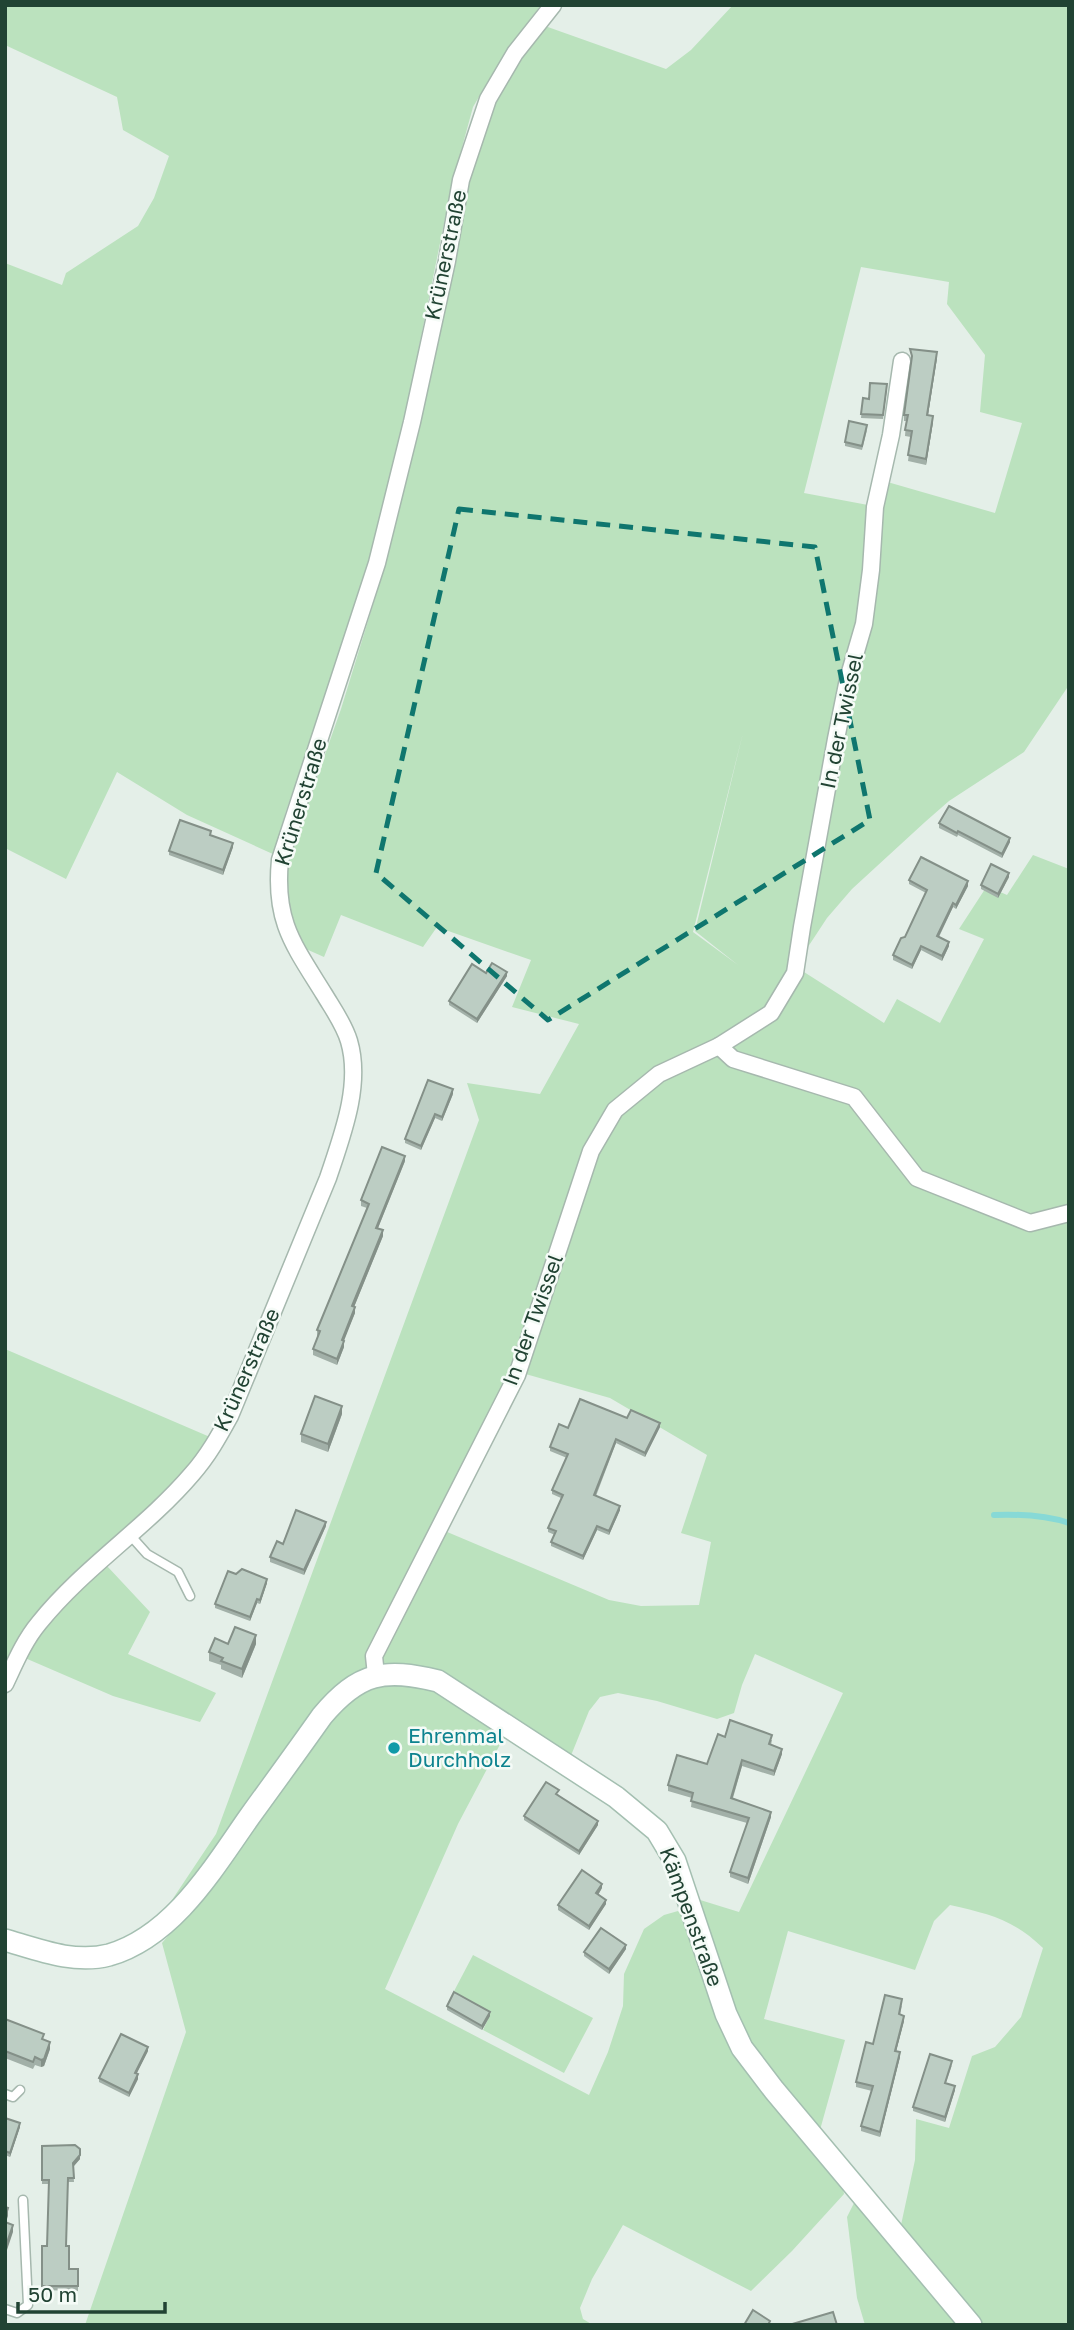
<svg xmlns="http://www.w3.org/2000/svg" width="1074" height="2330" font-family="'Golos Text',sans-serif">
  <style>
    .green { fill: #bbe2be; fill-rule: evenodd }
    .lines { fill: none; stroke-linecap: round; stroke-linejoin: round }
    .stream { stroke: #87d9d6; stroke-width: 6 }
    .lane-casing { stroke: #a6b8ae; stroke-width: 11 }
    .street-casing { stroke: #a6b8ae; stroke-width: 19 }
    .secondary-casing { stroke: #a4bfb1; stroke-width: 24 }
    .lane { stroke: #fff; stroke-width: 8 }
    .street { stroke: #fff; stroke-width: 16 }
    .secondary { stroke: #fff; stroke-width: 21 }
    .wall { fill: #a2b0a8 }
    .shaded-wall { fill: #849088 }
    .building { fill: #bccdc3; stroke: #849088; stroke-width: 2 }
    .marked { fill: none; stroke: #0f766e; stroke-width: 5; stroke-dasharray: 14 9; stroke-linejoin: round }
    .culture-dot { fill: #0f9aa8; stroke: #f5fbf7; stroke-width: 2.5 }
    .labels { text-anchor: middle; stroke-width: 5; stroke-linejoin: round; paint-order: stroke }
    .street-label { font-size: 21px; fill: #214333; stroke: #f5fbf7 }
    .culture-label { font-size: 21px; fill: #0d838f; stroke: #f5fbf7; text-anchor: start }
  </style>
  <rect width="100%" height="100%" fill="#e4efe8"/>
  <!-- green -->
  <g class="green">
    <polygon points="5,5 541,5 506,51 473,107 452,184 404,421 374,542 324,704 286,811 275,855 187,815 117,772 66,879 5,848 5,263 62,285 66,273 138,226 154,198 169,156 123,130 117,97 5,45"/>
    <path d="M 733,5 L 1069,5 L 1069,685 L 1024,752 L 949,801 L 925,822 L 852,889 L 827,918 L 802,956 L 884,481 L 995,513 L 1022,423 L 980,412 L 985,355 L 947,304 L 949,282 L 861,267 L 804,493 L 868,505 L 867,571 L 785,997 L 804,972 L 884,1023 L 897,999 L 940,1023 L 984,939 L 959,929 L 987,886 L 1007,895 L 1033,855 L 1069,869 L 1069,2325 L 982,2325 L 901,2225 L 915,2160 L 916,2119 L 949,2128 L 972,2056 L 995,2047 L 1021,2017 L 1043,1948 C 1013,1919 989,1914 950,1905 L 934,1921 L 915,1970 L 788,1931 L 764,2019 L 845,2040 L 820,2130 L 795,2102 L 741,2030 L 697,1899 L 739,1912 L 843,1693 L 755,1654 L 742,1685 L 734,1713 L 717,1719 L 657,1701 L 618,1693 L 600,1697 L 589,1711 L 570,1758 L 506,1733 L 458,1824 L 385,1989 L 589,2095 L 608,2052 L 623,2006 L 624,1974 L 644,1929 L 664,1915 L 678,1911 L 685,1915 L 709,1989 L 842,2183 L 844,2194 L 792,2251 L 751,2291 L 623,2225 L 592,2279 L 580,2308 L 583,2319 L 593,2325 L 85,2325 L 186,2032 L 162,1943 L 202,1895 L 205,1865 L 164,1912 L 216,1834 L 479,1120 L 467,1083 L 540,1094 L 579,1024 L 512,1007 L 531,960 L 437,927 L 423,947 L 341,915 L 324,957 L 306,949 C 290,918 284,891 289,857 L 341,709 L 388,556 L 423,402 L 464,198 L 477,155 L 490,111 L 519,59 L 545,26 L 666,69 L 691,50 ZM 743,733 L 695,931 L 738,965 L 693,932 ZM 515,1371 L 610,1398 L 707,1455 L 681,1533 L 711,1542 L 699,1605 L 641,1606 L 609,1600 L 433,1526 Z"/>
    <polygon points="5,1349 210,1437 188,1468 152,1506 112,1539 78,1573 5,1668"/>
    <polygon points="107,1566 150,1612 128,1654 216,1693 200,1722 113,1696 25,1658 59,1607"/>
    <polygon points="473,1955 593,2018 564,2073 483,2030 490,2015 452,1995"/>
    <polygon points="857,2197 958,2325 865,2325 857,2298 847,2217"/>
  </g>
  <g class="lines">
    <!-- stream -->
    <path class="stream" d="M 994,1515 C 1020,1514 1045,1515 1069,1523"/>
    <!-- lane casing -->
    <g class="lane-casing">
      <g id="lane">
        <polyline points="130,1535 147,1554 178,1572 190,1596"/>
        <polyline points="5,2094 13,2097 20,2090"/>
        <polyline points="5,2309 17,2313 28,2305 23,2200"/>
      </g>
    </g>
    <!-- street casing -->
    <g class="street-casing">
      <g id="street">
        <polyline points="719,1046 733,1059 854,1097 917,1178 1030,1223 1069,1213"/>
        <polyline points="376,1675 374,1656 517,1375 591,1151 615,1110 659,1074 719,1046 771,1013 795,973 802,927 836,739 848,679 864,624 871,570 875,507 891,435 902,361"/>
        <path d="M 5,1684 C 15,1663 24,1641 39,1623 C 84,1567 146,1528 192,1474 C 208,1456 219,1436 230,1416 L 328,1178 C 342,1136 362,1085 349,1041 C 344,1024 333,1009 324,994 C 293,944 274,921 280,860 L 377,563 L 412,422 L 447,261 L 461,180 L 488,99 L 515,53 L 553,5"/>
      </g>
    </g>
    <!-- secondary casing -->
    <g class="secondary-casing">
      <path id="secondary" d="M 5,1940 C 39,1950 74,1964 109,1955 C 174,1936 214,1867 250,1816 C 274,1783 298,1750 322,1716 C 359,1672 384,1668 438,1681 L 616,1797 L 657,1831 L 675,1861 L 726,2014 L 742,2048 L 774,2090 L 971,2325"/>
    </g>
    <!-- lane -->
    <use href="#lane" class="lane"/>
    <!-- street -->
    <use href="#street" class="street"/>
    <!-- secondary -->
    <use href="#secondary" class="secondary"/>
  </g>
  <!-- wall -->
  <g class="wall">
    <polygon points="910,349 937,358 928,415 933,422 926,465 908,461 911,437 905,436 906,421 904,421 904,415 912,360"/>
    <polygon points="887,389 883,419 861,418 863,398 869,399"/>
    <polygon points="867,430 862,450 845,446 845,442"/>
    <polygon points="939,823 1010,842 1002,858 958,835 957,837 939,828"/>
    <polygon points="233,847 223,875 169,855 169,851"/>
    <polygon points="1009,877 998,898 981,889 981,885"/>
    <polygon points="909,880 968,886 956,909 953,907 939,937 949,946 942,961 921,950 912,969 893,960 893,955 905,937 926,893 909,884"/>
    <polygon points="486,973 507,976 477,1023 449,1005 449,1001"/>
    <polygon points="453,1094 442,1121 435,1118 421,1150 405,1143 405,1139"/>
    <polygon points="405,1161 378,1228 383,1236 354,1307 355,1313 343,1341 344,1347 337,1365 313,1355 313,1349 318,1336 317,1336 317,1330 367,1208 361,1206 361,1200"/>
    <polygon points="342,1414 328,1452 301,1442 301,1434"/>
    <polygon points="627,1418 660,1427 645,1457 616,1443 596,1496 620,1510 609,1535 597,1530 583,1560 551,1546 551,1542 555,1535 548,1532 548,1528 561,1498 552,1494 552,1490 567,1458 550,1451 550,1447 568,1428"/>
    <polygon points="326,1526 304,1575 270,1562 270,1557"/>
    <polygon points="267,1583 260,1604 257,1603 250,1621 215,1608 215,1604"/>
    <polygon points="256,1644 242,1678 221,1669 221,1665 209,1661 209,1652"/>
    <polygon points="725,1737 772,1740 771,1745 782,1754 774,1776 742,1766 733,1798 771,1817 748,1884 730,1877 730,1872 747,1823 691,1807 692,1798 668,1791 668,1785 707,1764"/>
    <polygon points="559,1794 558,1795 598,1825 579,1855 524,1820 524,1816"/>
    <polygon points="602,1888 598,1895 606,1904 589,1930 558,1910 558,1905"/>
    <polygon points="626,1949 609,1974 584,1956 584,1952"/>
    <polygon points="902,2005 900,2015 904,2021 896,2051 900,2057 880,2137 861,2131 861,2126 872,2091 856,2087 856,2082 873,2044"/>
    <polygon points="447,2006 490,2016 482,2030 447,2010"/>
    <polygon points="5,2019 44,2039 50,2049 44,2066 41,2067 35,2065 33,2069 5,2058"/>
    <polygon points="148,2051 136,2074 138,2079 129,2097 99,2082 99,2078"/>
    <polygon points="952,2065 946,2083 955,2090 945,2122 913,2111 913,2107"/>
    <polygon points="5,2118 20,2127 10,2157 5,2155"/>
    <polygon points="42,2146 80,2159 73,2167 74,2182 68,2182 66,2246 69,2269 78,2269 78,2291 42,2290 42,2246 47,2246 49,2184 42,2184"/>
  </g>
  <!-- shaded-wall -->
  <g class="shaded-wall">
    <polygon points="937,352 937,358 927,421 927,415"/>
    <polygon points="933,416 933,422 926,465 926,459"/>
    <polygon points="1010,838 1010,842 1002,858 1002,854"/>
    <polygon points="233,843 233,847 223,875 223,870"/>
    <polygon points="1009,873 1009,877 998,898 998,894"/>
    <polygon points="968,881 968,886 956,909 956,905"/>
    <polygon points="953,903 953,907 937,940 937,936"/>
    <polygon points="949,942 949,946 942,961 942,956"/>
    <polygon points="921,946 921,950 912,969 912,965"/>
    <polygon points="507,972 507,976 477,1023 477,1019"/>
    <polygon points="453,1089 453,1094 442,1121 442,1117"/>
    <polygon points="435,1114 435,1118 421,1150 421,1146"/>
    <polygon points="405,1156 405,1161 376,1233 376,1228"/>
    <polygon points="383,1230 383,1236 352,1312 352,1306"/>
    <polygon points="355,1307 355,1313 342,1346 342,1340"/>
    <polygon points="344,1341 344,1347 337,1365 337,1359"/>
    <polygon points="342,1406 342,1414 328,1452 328,1444"/>
    <polygon points="660,1423 660,1427 645,1457 645,1453"/>
    <polygon points="616,1439 616,1443 594,1499 594,1495"/>
    <polygon points="620,1506 620,1510 609,1535 609,1531"/>
    <polygon points="326,1522 326,1526 304,1575 304,1570"/>
    <polygon points="597,1526 597,1530 583,1560 583,1556"/>
    <polygon points="267,1579 267,1583 260,1604 260,1600"/>
    <polygon points="257,1599 257,1603 250,1621 250,1617"/>
    <polygon points="256,1635 256,1644 242,1678 242,1669"/>
    <polygon points="782,1749 782,1754 774,1776 774,1771"/>
    <polygon points="742,1760 742,1766 731,1803 731,1798"/>
    <polygon points="771,1812 771,1817 748,1884 748,1878"/>
    <polygon points="598,1821 598,1825 579,1855 579,1851"/>
    <polygon points="602,1884 602,1888 596,1898 596,1893"/>
    <polygon points="606,1900 606,1904 589,1930 589,1926"/>
    <polygon points="626,1945 626,1949 609,1974 609,1969"/>
    <polygon points="490,2012 490,2016 482,2030 482,2026"/>
    <polygon points="904,2016 904,2021 895,2056 895,2051"/>
    <polygon points="50,2042 50,2049 44,2066 41,2067 41,2060"/>
    <polygon points="148,2047 148,2051 135,2077 135,2073"/>
    <polygon points="900,2052 900,2057 880,2137 880,2132"/>
    <polygon points="138,2074 138,2079 129,2097 129,2093"/>
    <polygon points="955,2086 955,2090 945,2122 945,2117"/>
    <polygon points="20,2123 20,2127 10,2157 10,2153"/>
    <polygon points="80,2155 80,2159 73,2167 73,2163"/>
    <polygon points="8,2208 8,2216 5,2225 5,2218"/>
    <polygon points="13,2225 13,2232 5,2256 5,2248"/>
  </g>
  <!-- building -->
  <g class="building">
    <polygon points="910,349 937,352 927,415 933,416 926,459 908,455 912,431 905,430 908,415 904,415 912,356"/>
    <polygon points="870,383 887,384 883,415 861,414 863,398 869,399"/>
    <polygon points="849,421 867,425 862,446 845,442"/>
    <polygon points="949,806 1010,838 1002,854 958,831 957,833 939,823"/>
    <polygon points="180,820 211,831 210,835 233,843 223,870 169,851"/>
    <polygon points="921,857 968,881 956,905 953,903 937,936 949,942 942,956 921,946 912,965 893,955 901,938 905,937 927,890 909,880"/>
    <polygon points="991,864 1009,873 998,894 981,885"/>
    <polygon points="492,963 507,972 477,1019 449,1001 472,964 486,973"/>
    <polygon points="428,1080 453,1089 442,1117 435,1114 421,1146 405,1139"/>
    <polygon points="382,1147 405,1156 376,1228 383,1230 352,1306 355,1307 342,1340 344,1341 337,1359 313,1349 320,1331 317,1330 369,1204 361,1200"/>
    <polygon points="315,1396 342,1406 328,1444 301,1434"/>
    <polygon points="580,1399 627,1418 631,1410 660,1423 645,1453 616,1439 594,1495 620,1506 609,1531 597,1526 583,1556 551,1542 556,1531 548,1528 563,1495 552,1490 568,1454 550,1447 559,1424 568,1428"/>
    <polygon points="296,1510 326,1522 304,1570 270,1557 277,1541 283,1544"/>
    <polygon points="242,1569 267,1579 260,1600 257,1599 250,1617 215,1604 228,1571 236,1574"/>
    <polygon points="235,1627 256,1635 242,1669 221,1661 223,1658 209,1652 215,1638 228,1644"/>
    <polygon points="730,1720 772,1735 769,1744 782,1749 774,1771 742,1760 731,1798 771,1812 748,1878 730,1872 749,1818 691,1801 693,1793 668,1785 677,1755 707,1764 718,1734 725,1737"/>
    <polygon points="546,1782 559,1790 556,1794 598,1821 579,1851 524,1816"/>
    <polygon points="582,1870 602,1884 596,1893 606,1900 589,1926 558,1905"/>
    <polygon points="601,1928 626,1945 609,1969 584,1952"/>
    <polygon points="454,1992 490,2012 482,2026 447,2006"/>
    <polygon points="885,1995 902,1999 899,2014 904,2016 895,2051 900,2052 880,2132 861,2126 873,2086 856,2082 866,2042 873,2044"/>
    <polygon points="5,2019 44,2034 42,2039 50,2042 44,2059 41,2060 35,2057 33,2062 5,2051"/>
    <polygon points="121,2034 148,2047 135,2073 138,2074 129,2093 99,2078"/>
    <polygon points="930,2054 952,2061 945,2083 955,2086 945,2117 913,2107"/>
    <polygon points="5,2118 20,2123 10,2153 5,2151"/>
    <polygon points="75,2145 80,2149 80,2155 73,2163 74,2178 68,2178 66,2246 69,2246 69,2269 78,2269 78,2286 42,2286 42,2246 47,2246 49,2180 42,2180 42,2146"/>
    <polygon points="5,2207 8,2208 5,2218"/>
    <polygon points="5,2222 13,2225 5,2248"/>
    <polygon points="753,2310 770,2321 768,2325 744,2325"/>
    <polygon points="833,2312 837,2325 789,2325"/>
  </g>
  <!-- marked area -->
  <path class="marked" d="M 459,509 L 815,547 L 870,820 L 548,1020 L 376,873 Z"/>
  <!-- markers -->
  <circle class="culture-dot" cx="394" cy="1748" r="7"/>
  <g class="labels">
    <!-- street labels -->
    <g class="street-label">
      <text transform="translate(446 255) rotate(-78)" y="7">Krünerstraße</text>
      <text transform="translate(842 721) rotate(-78)" y="7">In der Twissel</text>
      <text transform="translate(301 802) rotate(-73)" y="7">Krünerstraße</text>
      <text transform="translate(533 1320) rotate(-70)" y="7">In der Twissel</text>
      <text transform="translate(247 1370) rotate(-66)" y="7">Krünerstraße</text>
      <text transform="translate(691 1917) rotate(70)" y="7">Kämpenstraße</text>
    </g>
    <!-- culture labels -->
    <g class="culture-label">
      <text x="408" y="1743">Ehrenmal<tspan x="408" dy="24">Durchholz</tspan></text>
    </g>
  </g>
  <!-- border -->
  <rect width="1074" height="2330" fill="none" stroke="#214333" stroke-width="14"/>
  <!-- scale -->
  <path d="M18 2302v10h147v-10" fill="none" stroke="#214333" stroke-width="3.5"/>
  <text x="28" y="2302" font-size="21" fill="#214333" stroke="#f5fbf7" stroke-width="5" paint-order="stroke">50 m</text>
</svg>
